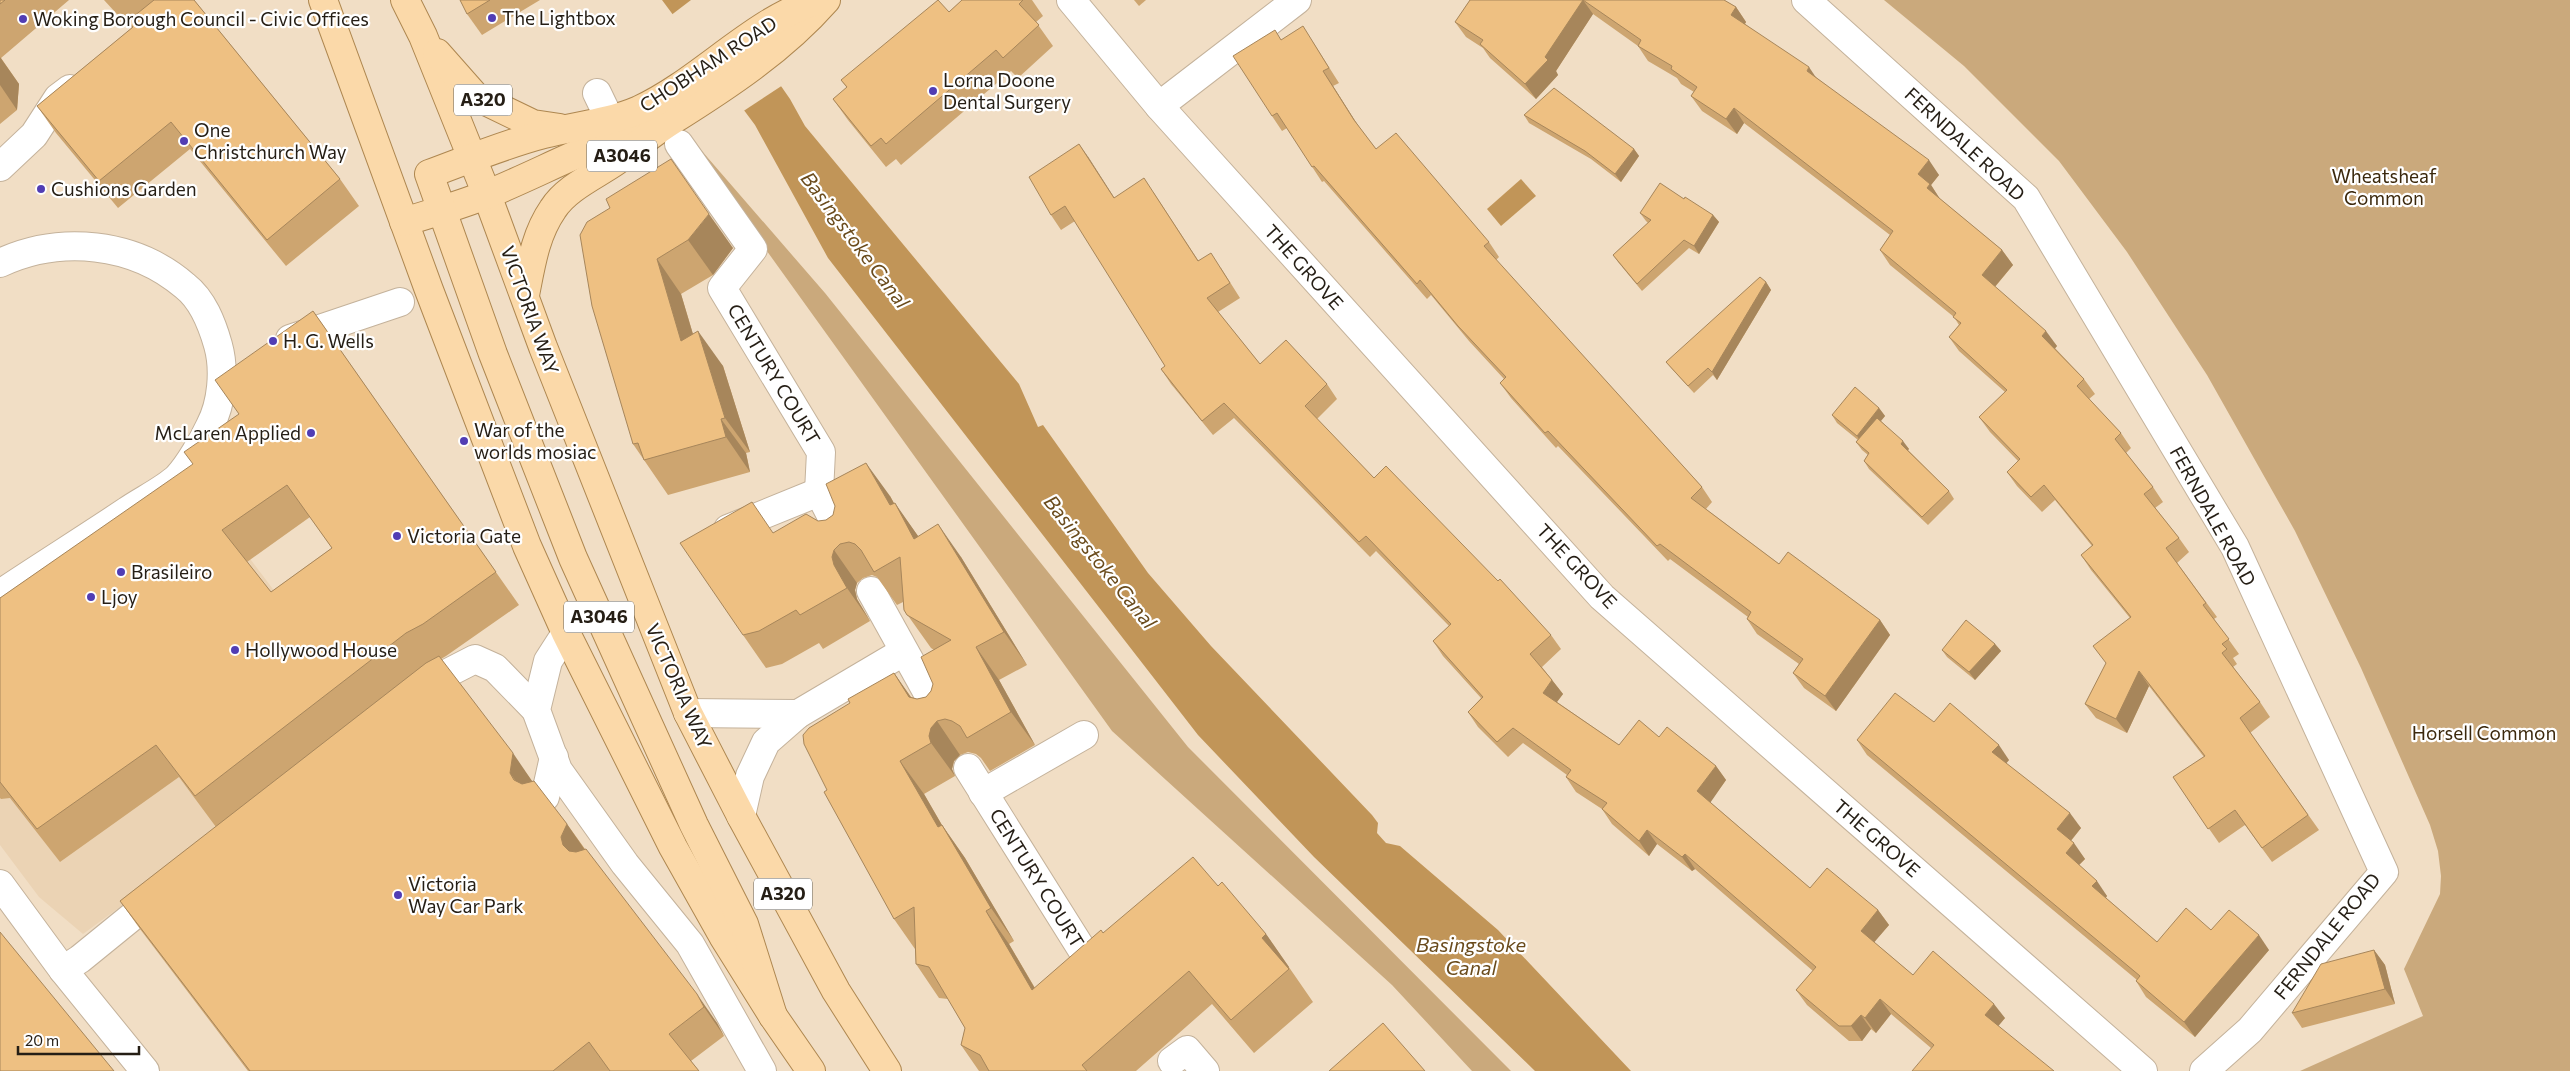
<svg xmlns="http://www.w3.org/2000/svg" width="2570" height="1071" font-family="Commissioner,sans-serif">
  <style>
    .built { fill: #ebd3b4 }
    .green { fill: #caa97c }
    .water { fill: #c19558 }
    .pier { fill: #f1dec5 }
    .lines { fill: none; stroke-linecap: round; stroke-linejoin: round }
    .minor-casing { stroke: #c4b29b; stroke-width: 30 }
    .major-casing { stroke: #ae8750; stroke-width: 30 }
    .minor { stroke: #fff; stroke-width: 28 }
    .major { stroke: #fbd9a9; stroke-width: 28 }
    .wall { fill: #cda570; fill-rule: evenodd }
    .shaded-wall { fill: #a7865b }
    .building { fill: #eec082; stroke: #a7865b; fill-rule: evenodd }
    .poi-dot { fill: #513db4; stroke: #fff; stroke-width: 2 }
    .labels { text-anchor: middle; stroke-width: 4.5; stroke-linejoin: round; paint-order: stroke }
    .shield { fill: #fff; stroke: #66625b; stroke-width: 1 }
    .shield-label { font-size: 18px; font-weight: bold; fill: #251e15 }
    .poi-label { font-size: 19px; fill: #251e15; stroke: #fff; text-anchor: start }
    .street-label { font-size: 19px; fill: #251e15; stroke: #fff }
    .park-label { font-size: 19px; fill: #3b280c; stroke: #fff }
    .water-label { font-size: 20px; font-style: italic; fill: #6a4b1c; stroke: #fff }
  </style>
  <rect width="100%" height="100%" fill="#f1dec5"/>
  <!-- built -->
  <polygon class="built" points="199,491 373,722 83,934 39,897 0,845 0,623"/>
  <!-- green -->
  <g class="green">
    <polygon points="1884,0 2570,0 2570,1071 2300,1071 2423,1016 2404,969 2440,894 2441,876 2438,851 2430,825 2361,668 2295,531 2207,375 2127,252 2059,161 1964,66"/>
    <polygon points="701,150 825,293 1188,747 1511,1071 1472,1071 1392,985 1112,731 695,151"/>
  </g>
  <!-- water -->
  <g class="water">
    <polygon points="662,0 721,0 790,99 805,126 1019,384 1038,427 1043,425 1148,573 1211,646 1372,815 1378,823 1377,833 1386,843 1400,846 1498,930 1631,1071 1535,1071 1314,857 1198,735 828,258 755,125"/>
    <polygon points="1521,179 1536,196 1501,226 1487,209"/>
  </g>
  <!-- pier -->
  <polygon class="pier" points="691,0 724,0 783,85 742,112 670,16"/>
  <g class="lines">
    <!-- minor casing -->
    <g class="minor-casing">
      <g id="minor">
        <polyline points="1071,0 1159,106 1602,597 2143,1071"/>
        <polyline points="1806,0 2026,198 2235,547 2384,872 2250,1030 2204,1071"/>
        <polyline points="597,93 610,120"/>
        <polyline points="1159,106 1297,0"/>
        <polyline points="679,144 753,249 722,288 821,452 819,492 843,539"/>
        <polyline points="0,167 34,135 58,98 70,89"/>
        <path d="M 0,263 C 60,235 134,242 185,286 C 203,300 212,324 218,345 C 225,370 222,403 210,426 C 203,441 189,465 178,477 C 166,489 141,501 127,511 C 85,539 42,566 0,594"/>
        <polyline points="290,339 400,302"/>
        <polyline points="728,529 819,492"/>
        <polyline points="871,591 941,717"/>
        <polyline points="566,633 548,661 536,710 558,770 625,864 690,944 762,1071"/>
        <polyline points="419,693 438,678 475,659 495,668 536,710"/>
        <polyline points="688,713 798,714"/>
        <polyline points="968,768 1091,964 1104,951"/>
        <polyline points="983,793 1084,735"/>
        <polyline points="545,797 554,757"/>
        <polyline points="741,816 750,776 766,742 798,714 903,652"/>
        <polyline points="0,884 63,970 145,1071"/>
        <polyline points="63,970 80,959 160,894"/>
        <polyline points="1172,1061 1187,1050 1205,1071"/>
      </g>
    </g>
    <!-- major casing -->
    <g class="major-casing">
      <g id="major">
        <polyline points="323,0 429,290 527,546 566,633 673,847 723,936 773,1016 811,1071"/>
        <polyline points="405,0 423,36 487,195 543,347 688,713 741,816 836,991 887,1071"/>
        <polyline points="437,53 475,96 533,124 560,128"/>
        <path d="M 404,222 C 432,213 461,205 488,194 C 542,172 591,144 647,128"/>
        <path d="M 525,295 C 531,265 535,235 553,209 C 566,188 596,175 616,161 C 634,148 652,133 671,121 C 727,86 783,49 826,0"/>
        <path d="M 773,1016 L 744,924 L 694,825 L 573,558 L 493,354 L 429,174 C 467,160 505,144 544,134 C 575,126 609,123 639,110 C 703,80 752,21 819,0"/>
      </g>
    </g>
    <!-- minor -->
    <use href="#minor" class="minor"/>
    <!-- major -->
    <use href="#major" class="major"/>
  </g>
  <!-- wall -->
  <g class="wall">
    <polygon points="0,0 69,0 1,58 19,84 17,110 0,124"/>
    <polygon points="104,0 194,0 340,179 359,206 286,266 190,149 118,208 56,133 37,106 132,28 128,22 126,24"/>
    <polygon points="460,0 540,0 482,35 467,14"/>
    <polygon points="962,0 1032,0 1043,16 1036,22 1053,46 1018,78 1011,71 901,165 896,159 886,167 848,120 833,99 847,88 841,80 949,12"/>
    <polygon points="1134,0 1146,0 1139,6"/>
    <polygon points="1470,0 1724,0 1736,7 1746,22 1745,24 1817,78 1939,175 1931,185 1940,199 2002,250 2013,265 1995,287 2057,346 2055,348 2084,379 2095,394 2089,399 2121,433 2131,448 2126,453 2153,487 2163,502 2155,508 2179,538 2189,552 2177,563 2217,617 2214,619 2239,654 2233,658 2237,664 2233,667 2260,702 2270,717 2250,733 2319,830 2272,862 2245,825 2219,843 2173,777 2204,757 2149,686 2127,733 2096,718 2085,704 2130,618 2091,570 2081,555 2092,546 2055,500 2042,512 2017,486 2007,472 2018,461 1990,432 1979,417 2005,392 1959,351 1949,337 1959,325 1954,317 1890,265 1880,250 1890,235 1744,123 1737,134 1702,111 1691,96 1694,92 1681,84 1677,78 1648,61 1638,46 1593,14 1556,71 1558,75 1536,99 1490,58 1483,48 1466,37 1455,22"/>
    <polygon points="1282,40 1313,42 1339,83 1333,86 1359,127 1376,149 1489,242 1499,257 1496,260 1702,487 1712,502 1706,509 1779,564 1880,620 1890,635 1836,711 1804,688 1793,673 1799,664 1757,634 1747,619 1748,617 1670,559 1668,561 1558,446 1556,448 1511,398 1500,383 1504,379 1469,341 1431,295 1427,299 1324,181 1322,182 1287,128 1282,131 1272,116"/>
    <polygon points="1524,115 1634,149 1639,156 1621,182 1591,159 1529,123"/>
    <polygon points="1079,144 1114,198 1154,193 1198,260 1221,268 1240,298 1218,312 1260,364 1327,384 1337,399 1317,419 1374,478 1551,635 1561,649 1542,667 1552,680 1563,694 1557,702 1619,745 1659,737 1716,766 1726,780 1710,802 1810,888 1878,910 1889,925 1874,942 1913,975 2005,1018 1998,1026 1931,1048 1891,1014 1876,1033 1871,1029 1862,1041 1849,1041 1807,1005 1796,990 1813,971 1695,869 1692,871 1657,844 1649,856 1612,824 1602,809 1576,792 1566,777 1567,775 1523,743 1508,757 1478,727 1468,712 1481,698 1443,656 1433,641 1449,626 1376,551 1370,557 1234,418 1213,435 1171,384 1161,369 1165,366 1075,221 1061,230 1051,215"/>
    <polygon points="1684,199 1713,215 1719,222 1699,254 1689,248 1642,291 1618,262 1613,255 1648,223 1646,221 1640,213"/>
    <polygon points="610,208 733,248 713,275 681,294 693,334 723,366 750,452 746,453 750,472 668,495 633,444"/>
    <polygon points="1766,282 1771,290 1717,380 1713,375 1694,393 1672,369 1666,362"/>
    <path d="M 313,311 L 519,605 L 446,656 L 441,659 L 532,781 L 567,824 L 585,849 L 717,1023 L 724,1036 L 691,1061 L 699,1071 L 248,1071 L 140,929 L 120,901 L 216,827 L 179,777 L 60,862 L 10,798 L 1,799 L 0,798 L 0,598 L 193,465 L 239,414 ZM 310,517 L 332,548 L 271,592 L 247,562 Z"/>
    <polygon points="1879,408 1885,416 1881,421 1909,449 1908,450 1949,491 1954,499 1928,525 1869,469 1864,461 1868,455 1862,450 1856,442 1858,440 1837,423 1832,415"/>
    <polygon points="890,496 894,503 918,536 961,557 1027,665 999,680 1035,745 990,771 981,758 976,754 968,752 960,755 954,761 952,769 955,776 924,794 942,825 965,858 1014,941 1009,944 1035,988 1103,933 1218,886 1266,934 1313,1002 1254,1053 1212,1004 1136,1071 979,1071 961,1045 965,1028 948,999 939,998 916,964 915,949 894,919 827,790 850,703 894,673 911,697 917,699 926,697 931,691 933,684 934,650 931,648 904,610 903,602 897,605 877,577 872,575 863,578 857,583 855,590 857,599 870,621 823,649 819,643 782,664 766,668 743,635 773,533 826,520 833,515"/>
    <polygon points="1995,644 2001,651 1975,680 1947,657 1942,650"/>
    <polygon points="1934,722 2009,760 2006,763 2081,828 2071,841 2085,859 2079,865 2107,896 2106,898 2157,942 2211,930 2269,950 2195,1037 2146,997 2136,981 2137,980 1867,755 1857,740"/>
    <polygon points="2374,950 2385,965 2395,1004 2302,1028 2292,1013"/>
  </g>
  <!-- shaded-wall -->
  <g class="shaded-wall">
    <polygon points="1583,0 1593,14 1556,71 1558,75 1536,99 1525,84"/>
    <polygon points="1736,7 1746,22 1741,30 1731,15"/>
    <polygon points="0,57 19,84 17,110 0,85"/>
    <polygon points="1809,67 1819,82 1807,71"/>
    <polygon points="1323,71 1333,86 1364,135 1354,120"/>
    <polygon points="1734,108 1744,123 1737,134 1726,119"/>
    <polygon points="1079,144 1089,158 1124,213 1114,198"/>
    <polygon points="1634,149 1639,156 1621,182 1615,174"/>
    <polygon points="1929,160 1939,175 1931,185 1940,199 1937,203 1918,174"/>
    <polygon points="709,214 733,248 713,275 688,240"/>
    <polygon points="1713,215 1719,222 1699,254 1694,246"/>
    <polygon points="2002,250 2013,265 1992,290 1982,275"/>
    <polygon points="657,259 681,294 705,375 681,341"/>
    <polygon points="1766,282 1771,290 1717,380 1712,372"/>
    <polygon points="698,331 723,366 750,452 725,418"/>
    <polygon points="2046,331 2057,346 2053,351 2042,336"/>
    <polygon points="1879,408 1885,416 1862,443 1857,436"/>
    <polygon points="721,419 746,453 750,472 726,437"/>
    <polygon points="1903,441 1909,449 1907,451 1901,444"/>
    <polygon points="866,463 890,496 911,535 895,503 918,536 937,573 890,505"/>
    <polygon points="938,524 961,557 1027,665 1004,632"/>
    <polygon points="834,550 857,583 855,590 857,599 870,621 847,588 834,565 832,557"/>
    <polygon points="1880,620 1890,635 1836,711 1825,696"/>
    <polygon points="1995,644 2001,651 1975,680 1969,672"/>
    <polygon points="976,647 999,680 1035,745 1011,712"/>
    <polygon points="2139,671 2149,686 2127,733 2116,719"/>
    <polygon points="894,673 917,706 937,721 960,755 954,761 952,769 955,776 931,743"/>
    <polygon points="1552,680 1563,694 1553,707 1543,693"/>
    <polygon points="1999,745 2009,760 2003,767 1992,752"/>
    <polygon points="513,753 532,781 530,801 510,773"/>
    <polygon points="900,761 924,794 962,860 938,827"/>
    <polygon points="1716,766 1726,780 1708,806 1697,791"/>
    <polygon points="2070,813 2081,828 2068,844 2057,829"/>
    <polygon points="567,824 587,853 580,865 563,845 561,837"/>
    <polygon points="942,825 965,858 1014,941 991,908"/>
    <polygon points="1647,830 1657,844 1649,856 1639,841"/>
    <polygon points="2074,843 2085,859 2076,868 2066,853"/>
    <polygon points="1685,854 1695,869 1692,871 1682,857"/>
    <polygon points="2097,881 2107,896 2103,901 2092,886"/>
    <polygon points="1878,910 1889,925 1871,946 1861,931"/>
    <polygon points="986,911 1009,944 1055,1023 1032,990"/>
    <polygon points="1266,934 1289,967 1285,972 1262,938"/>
    <polygon points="2259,935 2269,950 2195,1037 2184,1022"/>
    <polygon points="2374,950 2385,965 2395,1004 2385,989"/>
    <polygon points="697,994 717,1023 724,1036 704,1007"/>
    <polygon points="1880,999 1891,1014 1876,1033 1865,1018"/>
    <polygon points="1994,1004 2005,1018 1995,1030 1985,1015"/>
    <polygon points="1861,1015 1871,1029 1862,1041 1851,1026"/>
  </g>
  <!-- building -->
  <g class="building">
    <polygon points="0,0 5,0 0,4"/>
    <polygon points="154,0 194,0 340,179 267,240 171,122 99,181 37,106 133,27 128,21"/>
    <polygon points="460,0 490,0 467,14"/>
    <polygon points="938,0 949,12 962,0 1023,0 1019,4 1039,25 1003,58 996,50 886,144 881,138 871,146 833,99 847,87 841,80"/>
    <polygon points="1470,0 1583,0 1545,57 1548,60 1525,84 1480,44 1483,40 1455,22"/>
    <polygon points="1583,0 1724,0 1736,7 1731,15 1809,67 1807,71 1929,160 1918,174 1930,184 1927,188 2002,250 1982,275 2046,331 2042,336 2084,379 2077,386 2121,433 2115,439 2153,487 2144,494 2179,538 2166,548 2206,603 2203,605 2229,639 2222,644 2227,649 2222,653 2260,702 2240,718 2308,815 2262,848 2235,810 2208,829 2173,777 2205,756 2139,671 2116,719 2085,704 2106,663 2093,646 2131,617 2081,555 2093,545 2044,485 2031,497 2007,472 2020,459 1979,417 2007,390 1949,337 1961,323 1953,317 1956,313 1880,250 1893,231 1734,108 1726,119 1691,96 1697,87 1671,69 1672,66 1638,46 1641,40"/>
    <polygon points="1303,26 1329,68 1323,71 1354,120 1376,149 1396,133 1489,242 1484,246 1702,487 1691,498 1779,564 1788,552 1880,620 1825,696 1793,673 1803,659 1747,619 1751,612 1660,544 1657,546 1548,431 1545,433 1500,383 1506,377 1458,326 1420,280 1417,284 1314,166 1312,167 1277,113 1272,116 1233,56 1275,30 1281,40"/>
    <polygon points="1554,88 1634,149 1615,174 1585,151 1524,115"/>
    <polygon points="1079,144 1114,198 1144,178 1198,261 1211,253 1230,283 1207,298 1260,364 1286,340 1327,384 1305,406 1374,478 1386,466 1498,581 1500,579 1551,635 1530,654 1552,680 1543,693 1619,745 1639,720 1659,737 1667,727 1716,766 1697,791 1810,888 1827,868 1878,910 1861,931 1913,975 1933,951 1994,1004 1985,1015 2054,1071 1912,1071 1934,1045 1880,999 1865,1018 1861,1015 1851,1026 1839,1026 1796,990 1816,967 1685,854 1682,857 1647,830 1639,841 1602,809 1607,803 1566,777 1571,770 1513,728 1497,742 1468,712 1483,697 1433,641 1451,624 1366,536 1359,542 1224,403 1202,421 1161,369 1165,366 1065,206 1051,215 1029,177"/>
    <polygon points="671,159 709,214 688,240 657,259 681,341 698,331 725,418 721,419 726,437 644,460 638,443 633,444 592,306 580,235 587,222 610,208 606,199"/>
    <polygon points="1660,183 1684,199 1685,197 1713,215 1694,246 1684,240 1637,284 1613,255 1651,220 1640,213"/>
    <polygon points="1760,277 1766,282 1712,372 1708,368 1688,386 1666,362"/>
    <path d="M 313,311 L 496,572 L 423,624 L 406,633 L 195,796 L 156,745 L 37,829 L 0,782 L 0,598 L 193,464 L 184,452 L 239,414 L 215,380 ZM 287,485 L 332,548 L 271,592 L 222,530 Z"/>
    <polygon points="1855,387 1879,408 1857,436 1832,415"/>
    <polygon points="1877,418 1903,441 1901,444 1949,491 1922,517 1864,461 1869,453 1856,442"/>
    <polygon points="866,463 890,505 895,503 914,539 938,524 1004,632 976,647 1011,712 967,738 960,726 952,721 945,719 937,721 931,728 929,736 931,743 900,761 938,827 942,825 991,908 986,911 1032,990 1101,930 1103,933 1193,857 1218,886 1222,882 1266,934 1262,938 1289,969 1231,1020 1189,971 1082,1065 1087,1071 989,1071 980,1055 961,1045 965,1028 929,967 916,964 914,907 894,919 824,792 827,790 804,744 803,735 809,728 850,703 848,699 894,673 909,697 917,699 926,697 931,691 933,684 921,657 951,640 907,615 904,610 900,557 874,572 861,550 855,544 849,542 840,544 834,550 832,557 834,565 847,588 800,615 796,610 759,631 743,635 680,543 752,502 773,533 806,514 818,521 826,520 833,515 835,506 826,484"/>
    <polygon points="1966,620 1995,644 1969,672 1942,650"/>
    <polygon points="439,656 513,753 510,773 514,780 522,784 534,781 567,824 561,837 563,845 569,851 576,852 586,849 697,994 704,1007 669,1034 699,1071 610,1071 589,1042 553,1071 250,1071 120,901 426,663"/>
    <polygon points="1895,693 1934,722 1950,703 1999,745 1992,752 2070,813 2057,829 2074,843 2066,853 2097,881 2092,886 2157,942 2186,908 2211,930 2229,910 2259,935 2184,1022 2136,981 2140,976 1857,740"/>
    <polygon points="0,932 114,1071 0,1071"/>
    <polygon points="2374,950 2385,989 2292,1013 2321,964"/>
    <polygon points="1383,1023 1425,1071 1329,1071"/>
  </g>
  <!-- markers -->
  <g class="poi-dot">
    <circle cx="492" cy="18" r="5"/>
    <circle cx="23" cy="19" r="5"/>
    <circle cx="933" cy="91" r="5"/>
    <circle cx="184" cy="141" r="5"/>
    <circle cx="41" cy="189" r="5"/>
    <circle cx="273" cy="341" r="5"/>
    <circle cx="311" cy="433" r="5"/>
    <circle cx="464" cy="441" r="5"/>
    <circle cx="397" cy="536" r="5"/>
    <circle cx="121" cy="572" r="5"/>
    <circle cx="91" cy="597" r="5"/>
    <circle cx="235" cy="650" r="5"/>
    <circle cx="398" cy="895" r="5"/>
  </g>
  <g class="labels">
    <!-- shield labels -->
    <g class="shield">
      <rect x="454" y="84.5" width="58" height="31" rx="4"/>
      <rect x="587" y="140.5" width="70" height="31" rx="4"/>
      <rect x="564" y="601.5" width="70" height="31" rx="4"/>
      <rect x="754" y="878.5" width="58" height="31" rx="4"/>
    </g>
    <g class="shield-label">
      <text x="483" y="106">A320</text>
      <text x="622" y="162">A3046</text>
      <text x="599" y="623">A3046</text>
      <text x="783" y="900">A320</text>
    </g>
    <!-- poi labels -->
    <g class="poi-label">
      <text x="502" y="25">The Lightbox</text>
      <text x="33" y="26">Woking Borough Council - Civic Offices</text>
      <text x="943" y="87">Lorna Doone<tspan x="943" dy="22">Dental Surgery</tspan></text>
      <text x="194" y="137">One<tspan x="194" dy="22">Christchurch Way</tspan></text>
      <text x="51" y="196">Cushions Garden</text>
      <text x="283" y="348">H. G. Wells</text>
      <text x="474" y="437">War of the<tspan x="474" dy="22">worlds mosiac</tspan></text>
      <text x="301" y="440" text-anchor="end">McLaren Applied</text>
      <text x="407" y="543">Victoria Gate</text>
      <text x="131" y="579">Brasileiro</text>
      <text x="101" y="604">Ljoy</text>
      <text x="245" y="657">Hollywood House</text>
      <text x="408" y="891">Victoria<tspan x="408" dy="22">Way Car Park</tspan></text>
    </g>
    <!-- street labels -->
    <g class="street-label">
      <text transform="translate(708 64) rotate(-33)" y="7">CHOBHAM ROAD</text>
      <text transform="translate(1965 144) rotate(43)" y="7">FERNDALE ROAD</text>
      <text transform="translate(1304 267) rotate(48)" y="7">THE GROVE</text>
      <text transform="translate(530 310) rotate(70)" y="7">VICTORIA WAY</text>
      <text transform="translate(774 374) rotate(59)" y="7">CENTURY COURT</text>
      <text transform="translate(2213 516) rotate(61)" y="7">FERNDALE ROAD</text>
      <text transform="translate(1577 566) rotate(47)" y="7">THE GROVE</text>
      <text transform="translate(679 686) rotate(66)" y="7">VICTORIA WAY</text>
      <text transform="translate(1877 838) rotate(41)" y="7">THE GROVE</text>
      <text transform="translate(1037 878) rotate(58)" y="7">CENTURY COURT</text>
      <text transform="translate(2327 936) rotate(-51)" y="7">FERNDALE ROAD</text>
    </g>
    <!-- park labels -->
    <g class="park-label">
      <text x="2384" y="183">Wheatsheaf<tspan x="2384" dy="22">Common</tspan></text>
      <text x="2484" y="740">Horsell Common</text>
    </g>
    <!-- water labels -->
    <g class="water-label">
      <text transform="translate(855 240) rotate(53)" y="7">Basingstoke Canal</text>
      <text transform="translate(1100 562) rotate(51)" y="7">Basingstoke Canal</text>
      <text x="1471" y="952">Basingstoke<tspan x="1471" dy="23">Canal</tspan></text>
    </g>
  </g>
  <!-- scale -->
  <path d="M18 1046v8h121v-8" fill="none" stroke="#251e15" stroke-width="2.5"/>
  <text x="25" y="1046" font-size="15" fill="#251e15" stroke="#ffffff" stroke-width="4" paint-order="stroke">20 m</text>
</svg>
